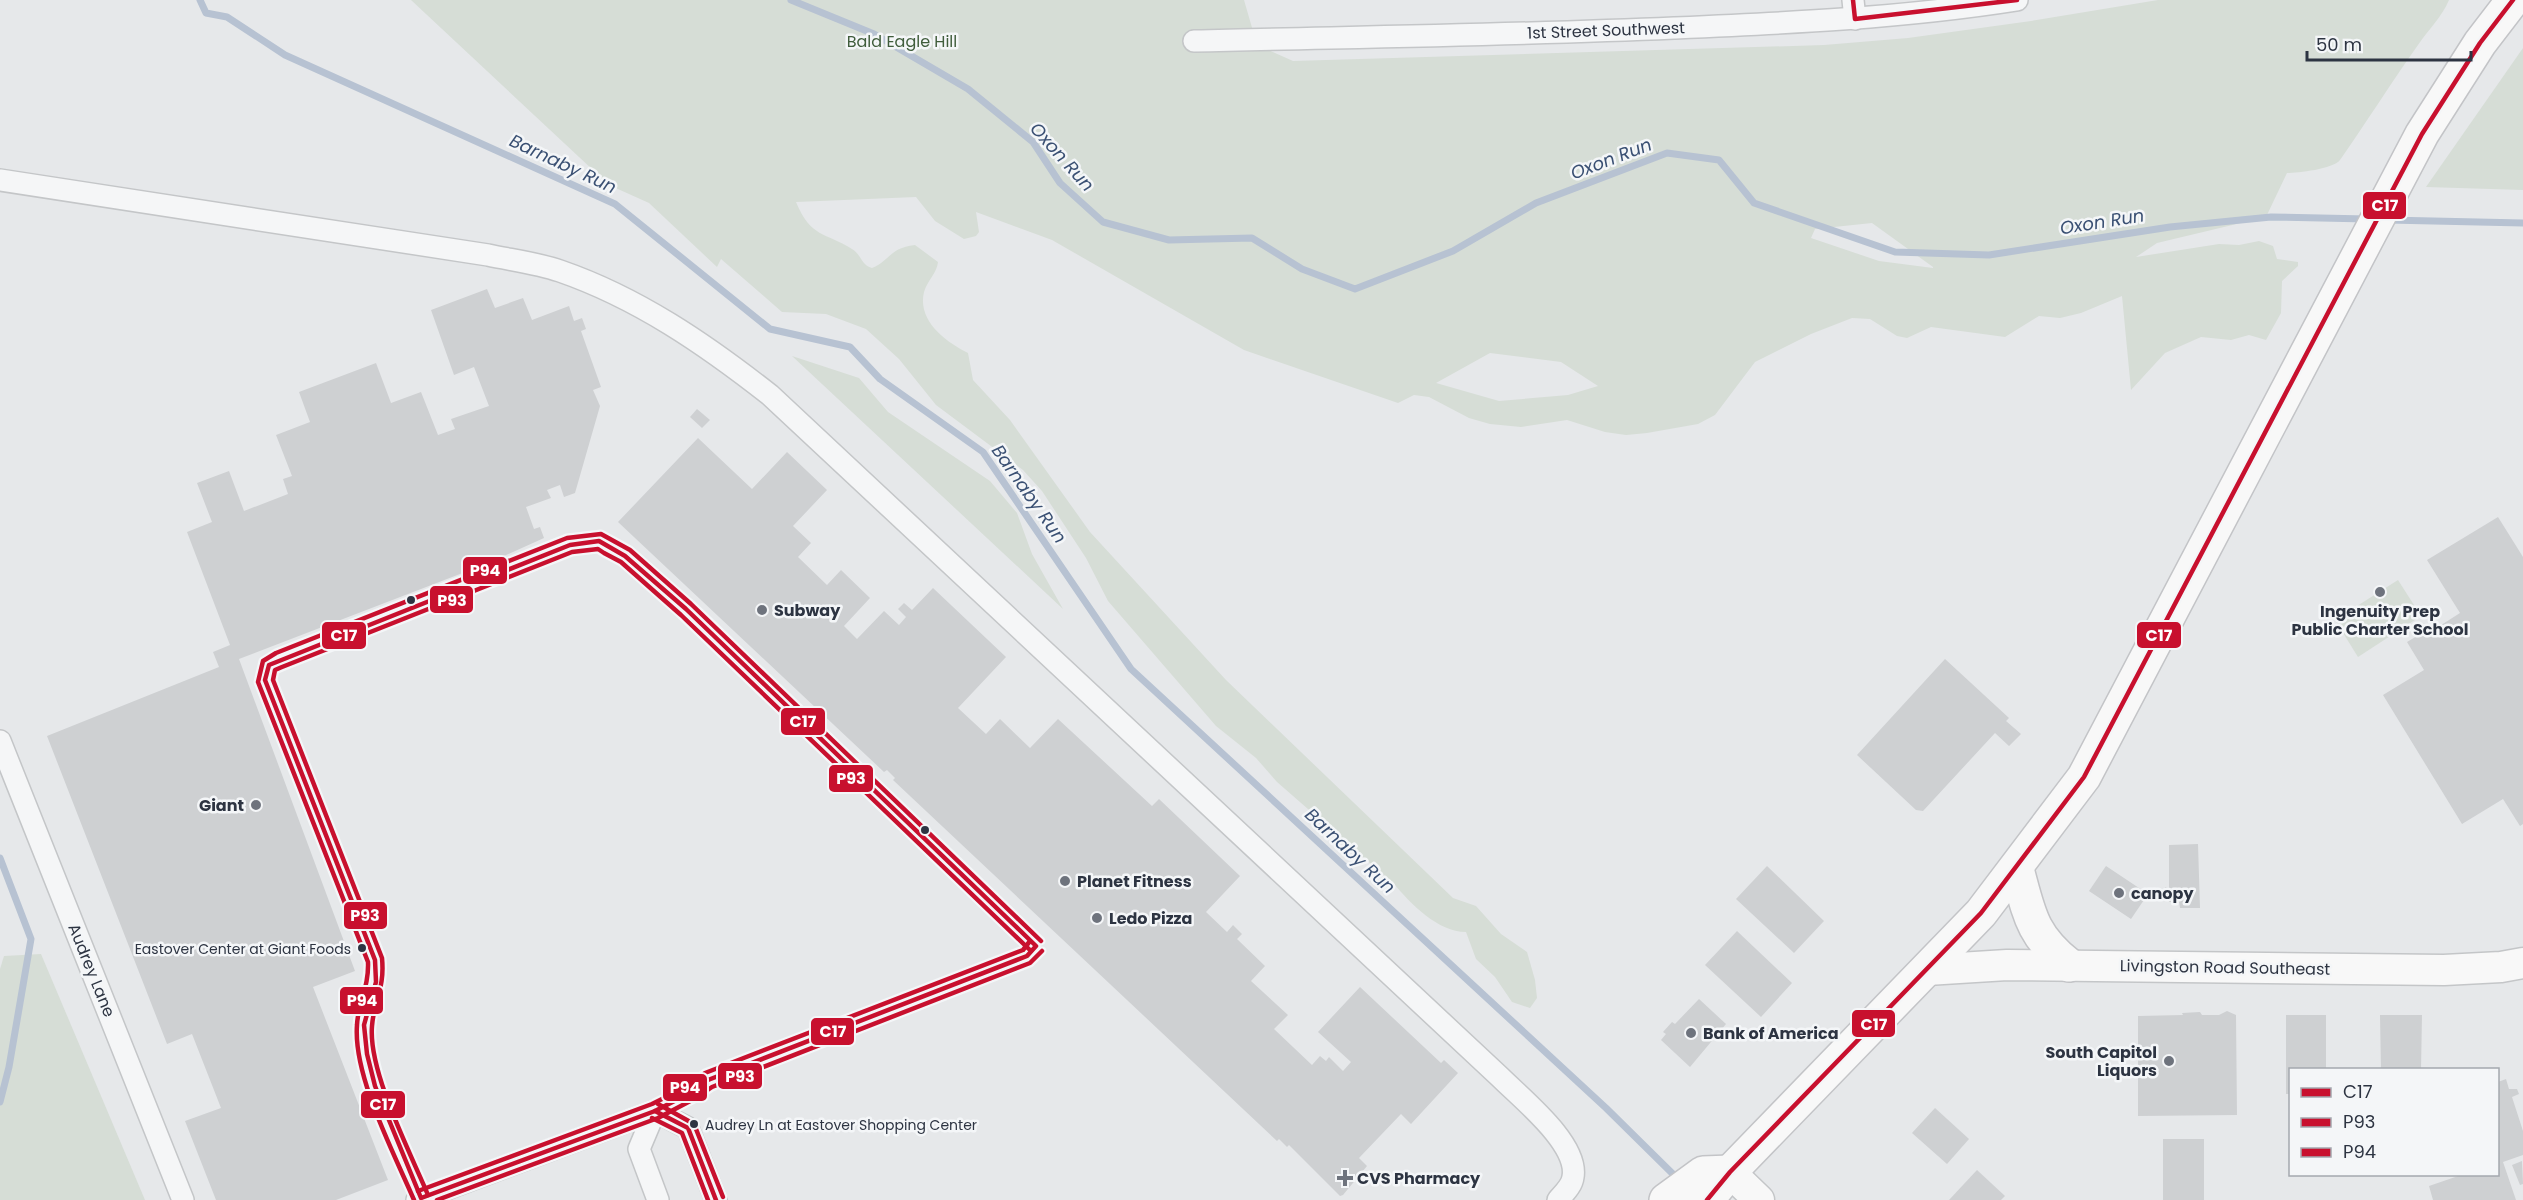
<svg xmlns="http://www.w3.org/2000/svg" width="2523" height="1200" font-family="Poppins,sans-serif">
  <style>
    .green { fill: #d6ddd6; fill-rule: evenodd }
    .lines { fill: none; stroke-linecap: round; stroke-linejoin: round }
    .stream { stroke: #b7c2d2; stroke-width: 7 }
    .building { fill: #ced0d2 }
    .street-casing { stroke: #c4c6c8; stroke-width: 24 }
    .secondary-casing { stroke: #c4c6c8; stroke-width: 33 }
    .primary-casing { stroke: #c3c4c7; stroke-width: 36 }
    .street { stroke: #f5f6f7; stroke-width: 21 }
    .secondary { stroke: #f8f8f8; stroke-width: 30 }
    .primary { stroke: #f8f8f8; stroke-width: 33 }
    .bus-1-casing { stroke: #f4f6f8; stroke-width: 9 }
    .bus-2-casing { stroke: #f4f6f8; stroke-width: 9 }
    .bus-3-casing { stroke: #f4f6f8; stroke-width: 9 }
    .bus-1 { stroke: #c8102e; stroke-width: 4.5 }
    .bus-2 { stroke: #c8102e; stroke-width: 4.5 }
    .bus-3 { stroke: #c8102e; stroke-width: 4.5 }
    .poi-dot { fill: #6e737d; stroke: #f4f6f8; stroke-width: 2 }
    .bus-dot { fill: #2d3442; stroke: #f4f6f8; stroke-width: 2 }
    .labels { text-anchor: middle; stroke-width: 5; stroke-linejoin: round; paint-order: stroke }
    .bus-label { font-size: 14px; fill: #2d3442; stroke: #f4f6f8; text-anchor: end }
    .street-label { font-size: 16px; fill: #2d3442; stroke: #f4f6f8 }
    .park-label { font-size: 16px; fill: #405d3c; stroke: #f4f6f8 }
    .poi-label { font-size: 16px; font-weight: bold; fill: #2d3442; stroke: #f4f6f8; text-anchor: start }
    .water-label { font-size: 18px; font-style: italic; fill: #3a5073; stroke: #f4f6f8 }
    .line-badge { stroke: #f4f6f8; stroke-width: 2 }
    .badge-label { font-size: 16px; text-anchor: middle; font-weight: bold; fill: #fff }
  </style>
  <rect width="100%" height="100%" fill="#e6e8ea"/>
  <!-- green -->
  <g class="green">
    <path d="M 411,0 L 1244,0 L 1257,45 L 1293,61 L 1824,45 L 1908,38 L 2031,21 L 2158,0 L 2449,0 C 2442,17 2428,30 2418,45 C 2391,83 2366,123 2340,160 C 2333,169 2298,173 2287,173 L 2266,217 L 2157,243 L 2136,257 L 2219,244 L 2239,245 L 2259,241 L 2273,246 L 2277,259 L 2298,262 L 2298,266 L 2282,281 L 2281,313 L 2266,340 L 2249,335 L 2231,340 L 2201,337 L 2165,353 L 2131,390 L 2122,296 L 2081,313 L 2060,318 L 2039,316 L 2005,337 L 1931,327 L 1907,338 L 1897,336 L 1870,319 L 1852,318 L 1811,334 L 1755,362 L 1715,415 L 1698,424 L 1647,433 L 1626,435 L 1605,432 L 1567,420 L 1521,427 L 1490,424 L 1469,418 L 1429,397 L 1414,395 L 1398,403 L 1244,350 L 1052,240 L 976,212 L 979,232 L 976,236 L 964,239 L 935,221 L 916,197 L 796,202 C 811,238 825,232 852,249 C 861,254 861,265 872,268 C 891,260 889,248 915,245 L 938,262 C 937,273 927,281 924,292 C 917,321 946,342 968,353 L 973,380 L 1010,420 L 1090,532 L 1226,680 L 1453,898 L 1476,906 L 1501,934 L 1527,952 L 1535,980 L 1537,998 L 1530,1008 L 1512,1002 L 1495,977 L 1476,959 L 1466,932 C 1438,932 1411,904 1394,884 L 1277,782 L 1256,758 L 1216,726 L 1108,601 L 1086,558 L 1042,491 L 1023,470 L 936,405 L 899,359 L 866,329 L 826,314 L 782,312 L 721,259 L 717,267 L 649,203 L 609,185 ZM 1872,223 L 1933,267 L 1933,268 L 1879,261 L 1811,238 L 1815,229 ZM 1490,353 L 1561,362 L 1598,386 L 1568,395 L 1499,401 L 1436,383 Z"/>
    <polygon points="2523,48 2523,190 2426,187"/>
    <polygon points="792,356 859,378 888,412 990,481 1017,513 1032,554 1063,609"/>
    <polygon points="2398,580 2421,616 2358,657 2335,620"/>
    <polygon points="41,954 145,1200 0,1200 0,969 4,956"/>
  </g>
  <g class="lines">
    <!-- stream -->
    <g class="stream">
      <polyline points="200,0 206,13 227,17 285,55 615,204 770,329 850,347 880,379 983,452 1131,669 1606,1108 1678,1179"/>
      <polyline points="791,0 874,34 968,89 1033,142 1060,183 1103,222 1169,240 1252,238 1302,269 1355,289 1453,251 1536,203 1667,153 1719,160 1754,203 1895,252 1989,255 2170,227 2271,217 2367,219"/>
      <polyline points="2388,220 2523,223"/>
      <polyline points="0,858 31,939 9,1067 0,1102"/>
    </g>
  </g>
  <!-- building -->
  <g class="building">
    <polygon points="487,289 495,308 523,298 532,320 569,306 574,321 582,318 586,329 581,331 601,387 593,390 600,406 575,493 564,497 560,485 547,490 551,498 526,507 534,529 540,527 544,538 486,564 239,659 355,971 313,987 388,1180 336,1200 216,1200 185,1121 221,1108 192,1034 167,1044 47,736 219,667 213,652 230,645 187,532 212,522 197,483 229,471 244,511 288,494 283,479 292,476 276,435 310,422 299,392 376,363 391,403 421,392 438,435 455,429 451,419 489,406 474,367 454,375 431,310"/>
    <polygon points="697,409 710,420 702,428 690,417"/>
    <polygon points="698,438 752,489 787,452 827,490 793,526 811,543 798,557 827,585 841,570 870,598 844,626 857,639 884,611 899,625 906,617 898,609 904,603 912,610 933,588 1006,657 958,708 986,734 1000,719 1030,748 1058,719 1152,806 1159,799 1240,876 1206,912 1227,932 1233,925 1242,934 1237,939 1265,966 1251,981 1288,1015 1274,1029 1312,1065 1320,1056 1326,1061 1329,1057 1343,1071 1351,1062 1318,1032 1360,987 1441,1063 1444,1060 1458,1073 1411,1124 1401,1114 1359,1158 1367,1166 1343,1195 1340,1196 1289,1145 1287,1147 1279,1139 1277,1141 893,780 895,778 887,770 884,772 618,522"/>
    <polygon points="2498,517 2523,557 2523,824 2520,826 2503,799 2462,824 2383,695 2424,670 2407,642 2422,633 2424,636 2460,613 2427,560"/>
    <polygon points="1945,659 2009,718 2006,721 2021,734 2009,746 1995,733 1923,811 1916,810 1857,755"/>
    <polygon points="2198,844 2200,908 2180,908 2179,902 2169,902 2169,899 2166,899 2165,887 2169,888 2169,845"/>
    <polygon points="1767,866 1824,921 1794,953 1736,899"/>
    <polygon points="2106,866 2148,894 2131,919 2089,891"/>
    <polygon points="1737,931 1792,983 1761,1017 1705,965"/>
    <polygon points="1699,999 1726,1024 1690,1067 1661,1040 1666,1034 1663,1032 1672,1022 1675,1024"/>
    <polygon points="2227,1011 2236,1015 2237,1115 2138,1116 2138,1016 2183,1015 2182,1013 2200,1012 2202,1015 2219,1015"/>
    <polygon points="2286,1015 2326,1015 2326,1070 2290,1070 2290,1094 2286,1094"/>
    <polygon points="2380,1015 2422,1015 2421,1070 2381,1070"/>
    <polygon points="2506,1079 2509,1089 2517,1089 2519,1094 2512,1097 2523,1131 2523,1155 2503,1162 2516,1200 2433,1200 2429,1186 2464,1174 2498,1174 2498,1082"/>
    <polygon points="1935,1108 1969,1139 1947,1164 1912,1133"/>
    <rect x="2163" y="1139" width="41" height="61"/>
    <polygon points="2522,1161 2523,1184 2520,1185 2512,1165"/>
    <polygon points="1977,1170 2005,1196 2001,1200 1949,1200"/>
  </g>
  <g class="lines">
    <!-- street casing -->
    <g class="street-casing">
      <g id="street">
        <polyline points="1853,0 1855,19"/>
        <path d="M 1194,41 C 1354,37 1514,35 1674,28 C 1788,23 1903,18 2017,0"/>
        <path d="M 0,180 L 488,255 C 511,260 537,263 560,271 C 638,298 705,344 770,395 L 1500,1077 C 1522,1099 1579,1144 1573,1177 C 1572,1186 1564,1193 1558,1200"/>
        <polyline points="0,741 183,1200"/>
        <polyline points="655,1111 639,1149 658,1200"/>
        <polyline points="417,1200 655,1111 688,1128 716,1200"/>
      </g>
    </g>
    <!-- secondary casing -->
    <g class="secondary-casing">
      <g id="secondary">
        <polyline points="1927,970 2007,965 2444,970 2501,967 2523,963"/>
        <polyline points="1730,1172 1759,1200"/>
      </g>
    </g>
    <!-- primary casing -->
    <g class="primary-casing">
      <g id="primary">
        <path d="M 2017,869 C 2029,913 2031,935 2069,965"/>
        <polyline points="1666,1200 1703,1173 1730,1172"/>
        <polyline points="1707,1200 1730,1172 1981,913 2084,777 2422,134 2480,43 2513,0"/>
      </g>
    </g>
    <!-- street -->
    <use href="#street" class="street"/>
    <!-- secondary -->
    <use href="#secondary" class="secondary"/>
    <!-- primary -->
    <use href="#primary" class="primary"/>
    <!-- bus-1 casing -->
    <g class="bus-1-casing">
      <g id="bus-1">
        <polyline points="1853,0 1855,19 2017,0"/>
        <polygon points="599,541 625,556 686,609 1036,946 1027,956 708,1080 692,1092 655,1111 421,1198 375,1086 367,1054 364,1025 376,982 375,960 265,680 269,665 570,545"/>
        <polyline points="655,1111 688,1128 716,1200"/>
        <polyline points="1707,1200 1730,1172 1981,913 2084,777 2422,134 2480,43 2513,0"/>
      </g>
    </g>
    <!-- bus-2 casing -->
    <g class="bus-2-casing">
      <g id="bus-2">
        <polyline points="652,1118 682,1133 708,1200"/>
        <path d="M 428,1195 C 410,1152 368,1071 372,1026 C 374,999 385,989 382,958 L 273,680 L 275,670 L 282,667 L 572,552 L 598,549 L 604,553 L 621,562 L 681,615 L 1031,951"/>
        <polyline points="437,1200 658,1118 696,1098 712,1087 1030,963 1042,951"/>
      </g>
    </g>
    <!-- bus-3 casing -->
    <g class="bus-3-casing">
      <g id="bus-3">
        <polyline points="658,1104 694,1124 723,1197"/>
        <polyline points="418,1191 652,1104 688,1086 705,1073 1023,950 1030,941"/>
        <path d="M 414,1200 C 394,1153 353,1076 357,1025 C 358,1002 369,988 368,962 L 258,682 L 263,661 L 276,653 L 567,538 L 601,534 L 630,550 L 691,604 L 1041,941"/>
      </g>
    </g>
    <!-- bus-1 -->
    <use href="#bus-1" class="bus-1"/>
    <!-- bus-2 -->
    <use href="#bus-2" class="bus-2"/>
    <!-- bus-3 -->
    <use href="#bus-3" class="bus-3"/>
  </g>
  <!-- markers -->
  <g class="poi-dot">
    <circle cx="2380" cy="592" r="6"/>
    <circle cx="762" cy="610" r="6"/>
    <circle cx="256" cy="805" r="6"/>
    <circle cx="1065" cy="881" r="6"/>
    <circle cx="2119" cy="893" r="6"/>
    <circle cx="1097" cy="918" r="6"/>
    <circle cx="1691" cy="1033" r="6"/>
    <circle cx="2169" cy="1061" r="6"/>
    <path d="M1342 1169h6v6h6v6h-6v6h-6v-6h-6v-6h6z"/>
  </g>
  <g class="bus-dot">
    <circle cx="411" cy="600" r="5"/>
    <circle cx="925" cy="830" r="5"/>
    <circle cx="362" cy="948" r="5"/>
    <circle cx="694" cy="1124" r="5"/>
  </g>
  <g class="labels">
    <!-- bus labels -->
    <g class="bus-label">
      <text x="351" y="954">Eastover Center at Giant Foods</text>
      <text x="705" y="1130" text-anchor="start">Audrey Ln at Eastover Shopping Center</text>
    </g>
    <!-- street labels -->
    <g class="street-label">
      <text transform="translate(1606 30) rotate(-2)" y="6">1st Street Southwest</text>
      <text transform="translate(2225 967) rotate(1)" y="6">Livingston Road Southeast</text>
      <text transform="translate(92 970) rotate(68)" y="6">Audrey Lane</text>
    </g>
    <!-- park labels -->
    <g class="park-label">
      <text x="902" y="47">Bald Eagle Hill</text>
    </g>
    <!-- poi labels -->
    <g class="poi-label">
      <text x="774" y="616">Subway</text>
      <text x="2380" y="617" text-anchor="middle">Ingenuity Prep<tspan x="2380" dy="18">Public Charter School</tspan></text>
      <text x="244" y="811" text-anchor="end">Giant</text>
      <text x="1077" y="887">Planet Fitness</text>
      <text x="2131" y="899">canopy</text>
      <text x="1109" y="924">Ledo Pizza</text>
      <text x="1703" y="1039">Bank of America</text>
      <text x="2157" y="1058" text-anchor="end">South Capitol<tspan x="2157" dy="18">Liquors</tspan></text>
      <text x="1357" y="1184">CVS Pharmacy</text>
    </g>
    <!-- water labels -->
    <g class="water-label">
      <text transform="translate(1062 157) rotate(48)" y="6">Oxon Run</text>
      <text transform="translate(1611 159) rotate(-21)" y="6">Oxon Run</text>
      <text transform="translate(563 164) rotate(25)" y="6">Barnaby Run</text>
      <text transform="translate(2102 222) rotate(-9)" y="6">Oxon Run</text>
      <text transform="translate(1029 494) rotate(55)" y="6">Barnaby Run</text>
      <text transform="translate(1350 851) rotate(43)" y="6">Barnaby Run</text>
    </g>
  </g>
  <g class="line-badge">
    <rect x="2362" y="191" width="45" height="29" rx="6" fill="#c8102e"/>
    <rect x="462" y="556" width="46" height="29" rx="6" fill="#c8102e"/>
    <rect x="429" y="585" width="45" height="29" rx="6" fill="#c8102e"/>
    <rect x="2136" y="621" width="46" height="28" rx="6" fill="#c8102e"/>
    <rect x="321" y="621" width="46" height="29" rx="6" fill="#c8102e"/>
    <rect x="780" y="707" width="46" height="29" rx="6" fill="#c8102e"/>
    <rect x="828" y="764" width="46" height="29" rx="6" fill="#c8102e"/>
    <rect x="343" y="901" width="45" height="29" rx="6" fill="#c8102e"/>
    <rect x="339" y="986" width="45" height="29" rx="6" fill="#c8102e"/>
    <rect x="1851" y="1009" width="45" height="29" rx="6" fill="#c8102e"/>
    <rect x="810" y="1017" width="45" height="29" rx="6" fill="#c8102e"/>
    <rect x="717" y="1062" width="46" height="28" rx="6" fill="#c8102e"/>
    <rect x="662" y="1073" width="46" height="29" rx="6" fill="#c8102e"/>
    <rect x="360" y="1090" width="46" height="29" rx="6" fill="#c8102e"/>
  </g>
  <g class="badge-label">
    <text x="2385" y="211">C17</text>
    <text x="485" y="576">P94</text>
    <text x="452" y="606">P93</text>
    <text x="2159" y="641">C17</text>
    <text x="344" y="641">C17</text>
    <text x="803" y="727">C17</text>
    <text x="851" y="784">P93</text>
    <text x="365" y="921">P93</text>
    <text x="362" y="1006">P94</text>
    <text x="1874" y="1030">C17</text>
    <text x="833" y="1037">C17</text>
    <text x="740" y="1082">P93</text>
    <text x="685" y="1093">P94</text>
    <text x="383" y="1110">C17</text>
  </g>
  <!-- legend -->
  <rect x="2289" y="1068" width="210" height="108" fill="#f4f6f8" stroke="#a4a8af" stroke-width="1.5"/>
  <rect x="2301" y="1088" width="30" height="9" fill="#c8102e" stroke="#a4a8af" stroke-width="1.5"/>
  <text x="2343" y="1098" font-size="18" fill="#2d3442">C17</text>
  <rect x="2301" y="1118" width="30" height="9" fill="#c8102e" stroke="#a4a8af" stroke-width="1.5"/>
  <text x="2343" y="1128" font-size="18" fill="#2d3442">P93</text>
  <rect x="2301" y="1148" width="30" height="9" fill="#c8102e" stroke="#a4a8af" stroke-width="1.5"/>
  <text x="2343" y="1158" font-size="18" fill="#2d3442">P94</text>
  <!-- scale -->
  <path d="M2307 51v9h164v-9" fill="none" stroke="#2d3442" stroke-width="3"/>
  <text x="2316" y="51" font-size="18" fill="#2d3442" stroke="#f4f6f8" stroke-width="4.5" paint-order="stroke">50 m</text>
</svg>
